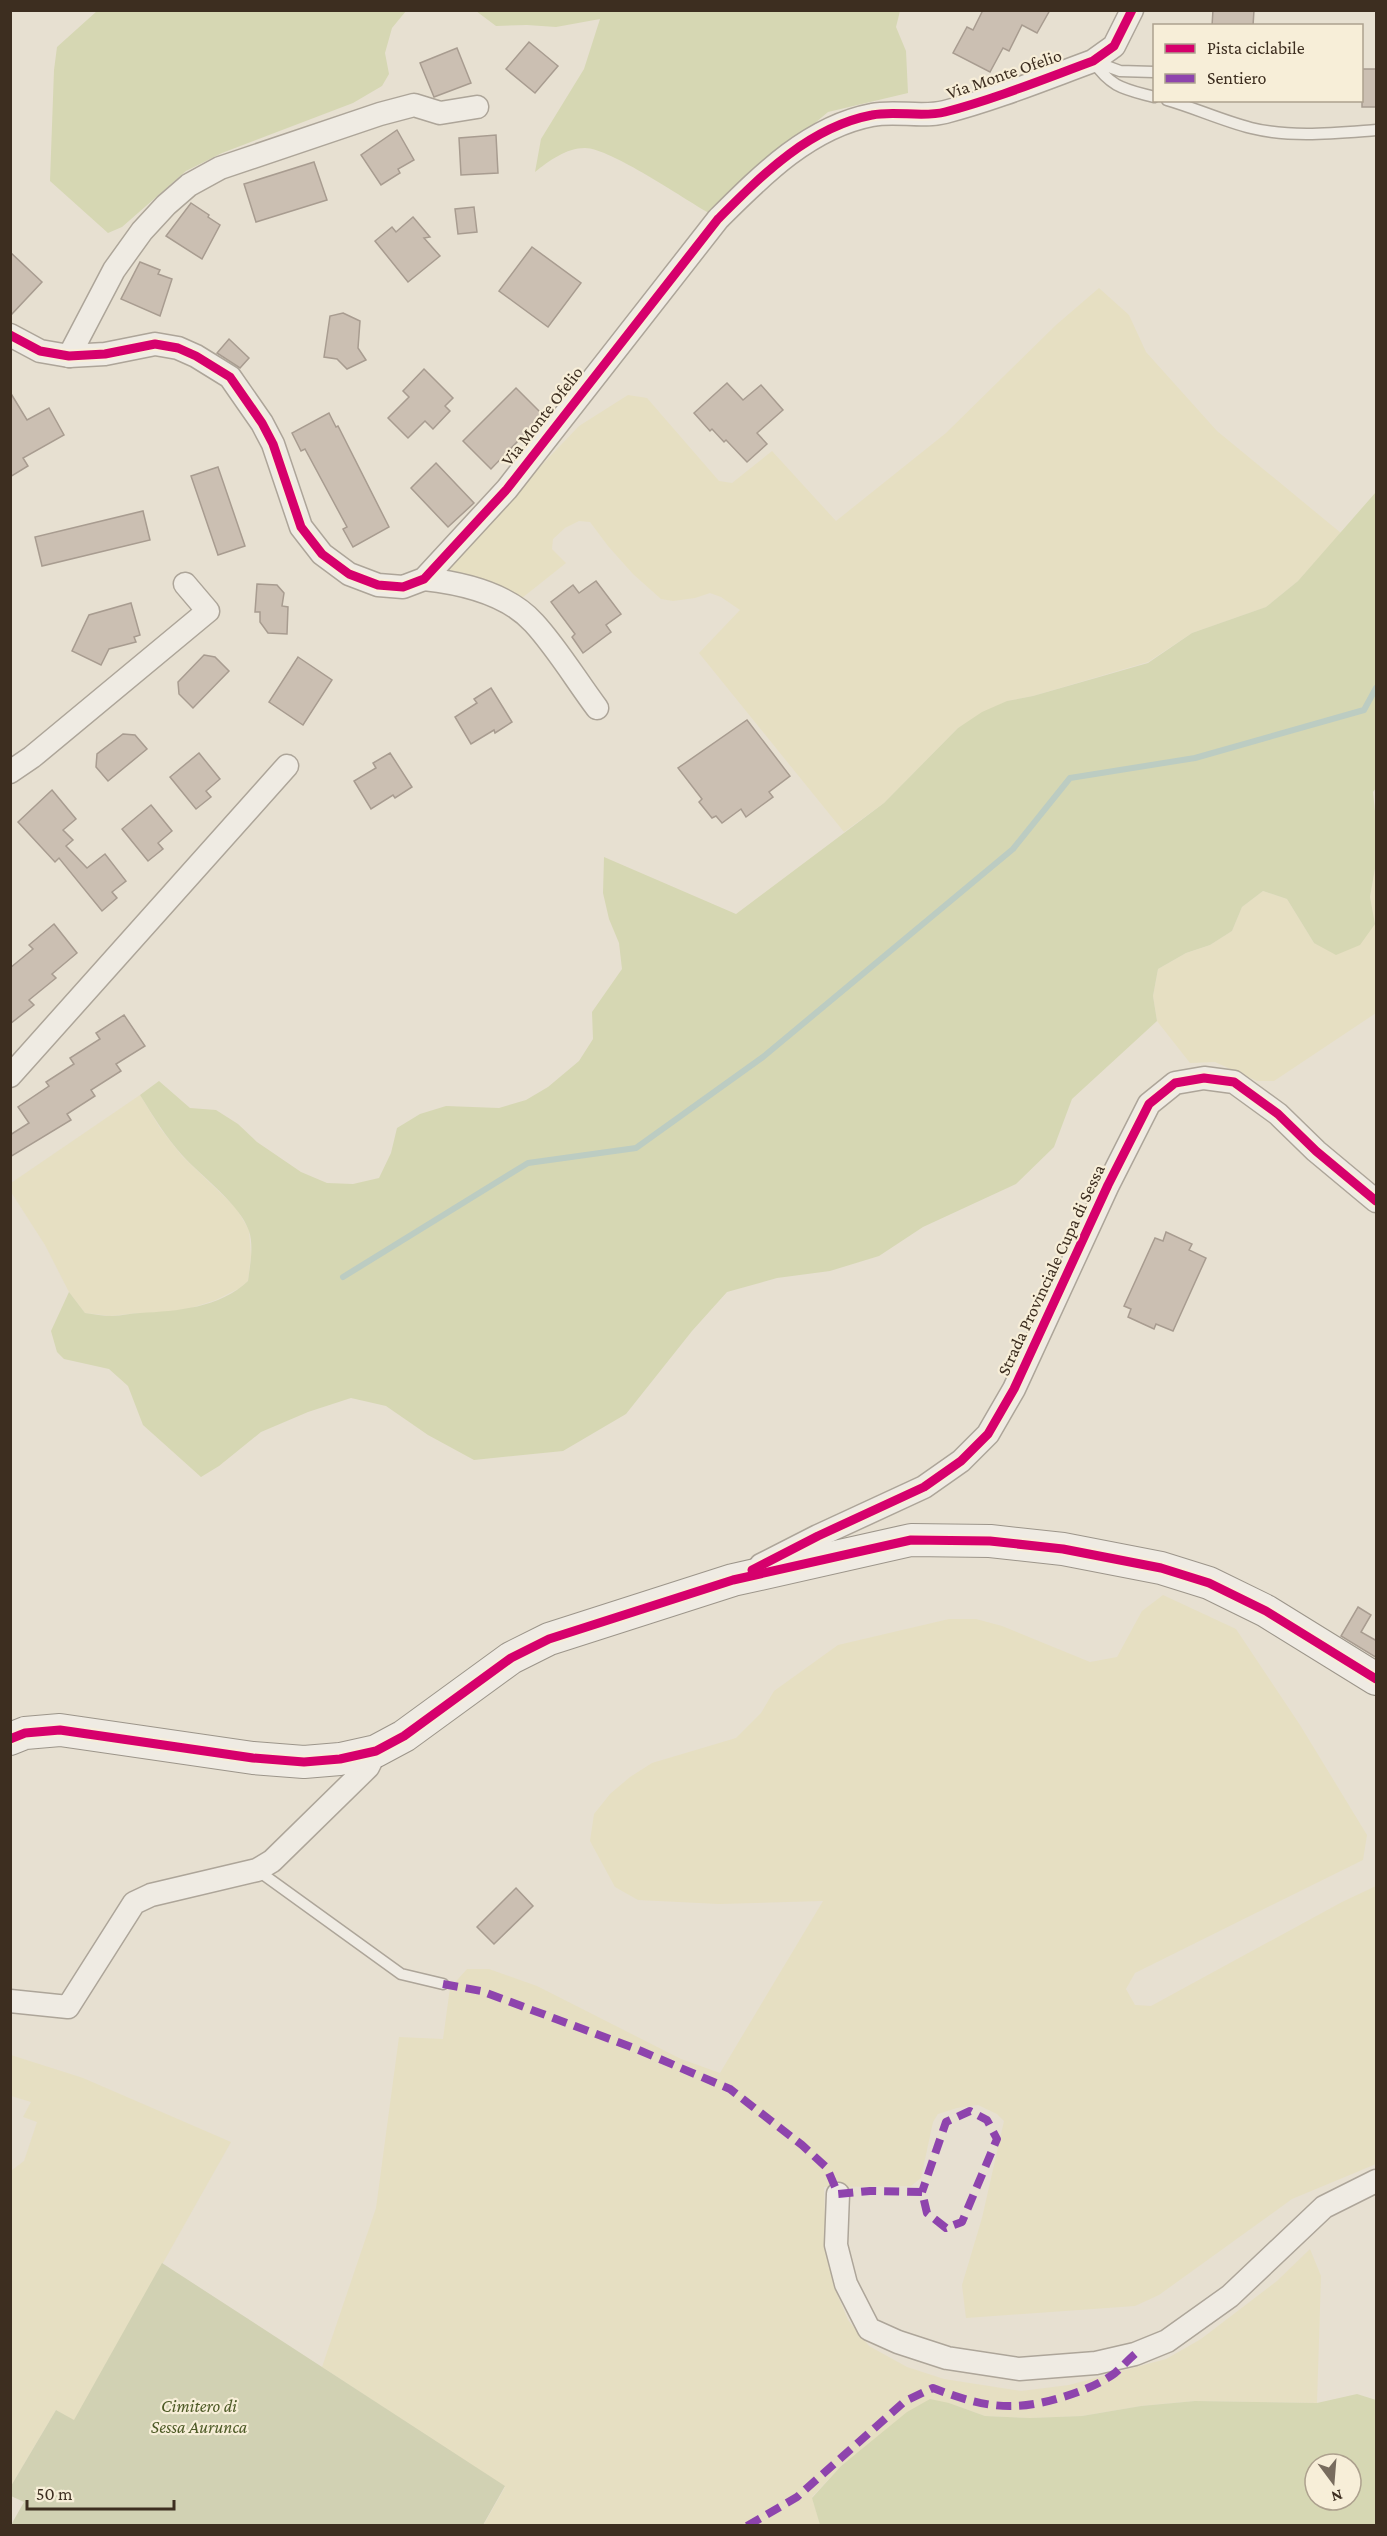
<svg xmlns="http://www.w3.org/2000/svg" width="1387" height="2536" font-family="'Crimson Pro',serif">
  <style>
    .farmland { fill: #e6dfc2 }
    .green { fill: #d6d7b3; fill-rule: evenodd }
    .cemetery { fill: #d1d1b3 }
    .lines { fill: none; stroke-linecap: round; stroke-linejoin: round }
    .stream { stroke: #bcccc2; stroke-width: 6 }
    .building { fill: #cbbfb2; stroke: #a89c90; stroke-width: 1.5 }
    .lane-casing { stroke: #ada599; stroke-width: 13 }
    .street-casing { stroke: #ada599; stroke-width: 25 }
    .secondary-casing { stroke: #9c958a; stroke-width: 34 }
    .lane { stroke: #efebe3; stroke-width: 10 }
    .street { stroke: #efebe3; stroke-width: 22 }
    .secondary { stroke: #efebe3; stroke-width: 32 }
    .quiet { stroke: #8e44ad; stroke-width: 8; stroke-dasharray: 15 8; stroke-linecap: butt }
    .cycleway-casing { stroke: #f7eed8; stroke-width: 13 }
    .cycleway { stroke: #d6006c; stroke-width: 9 }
    .labels { text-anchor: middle; stroke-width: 4.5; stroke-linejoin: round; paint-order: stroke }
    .street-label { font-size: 18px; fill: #3d2e20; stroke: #f7eed8 }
    .park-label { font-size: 18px; font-style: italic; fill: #4d5a26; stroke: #f7eed8 }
  </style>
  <rect width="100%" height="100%" fill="#e7e0d1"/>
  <!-- farmland -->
  <g class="farmland">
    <polygon points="1099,288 1129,315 1146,352 1217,431 1341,533 1298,581 1266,607 1192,633 1148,662 1033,696 1007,701 958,728 884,803 844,832 699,653 740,610 721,597 710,593 695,598 673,601 661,599 633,574 608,546 590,522 579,521 565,528 553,539 552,549 566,563 522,598 456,578 443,568 579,426 628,395 647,398 719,481 732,483 772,451 836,521 946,433 1056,325"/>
    <polygon points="1376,863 1376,1013 1274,1081 1257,1081 1215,1062 1190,1063 1157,1021 1153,996 1158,969 1186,953 1210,945 1232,931 1242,907 1263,891 1287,899 1314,943 1375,924 1370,897"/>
    <polygon points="140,1095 160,1128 182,1156 236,1208 249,1230 251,1256 248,1281 240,1288 216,1300 191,1308 164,1313 138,1313 111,1316 85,1313 69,1292 45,1245 11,1192 11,1183"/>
    <polygon points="1163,1595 1236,1629 1300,1725 1367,1835 1363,1860 1135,1973 1126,1989 1135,2005 1151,2006 1342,1902 1376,1886 1376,2164 1292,2199 1159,2295 1135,2306 966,2318 962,2285 982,2218 1004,2121 997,2114 978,2105 957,2108 938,2114 933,2122 921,2178 911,2186 824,2187 826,2251 834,2286 848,2320 869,2346 907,2367 944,2379 1021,2391 1069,2385 1166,2359 1201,2339 1277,2281 1310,2249 1321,2276 1317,2403 1195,2401 1141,2406 1082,2416 1030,2418 985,2416 949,2403 869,2445 841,2466 812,2497 820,2525 483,2526 505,2487 322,2367 376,2208 399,2037 443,2039 450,1988 467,1969 489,1969 537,1986 681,2059 720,2073 823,1901 719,1904 638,1900 615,1887 590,1841 594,1814 610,1794 630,1777 652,1763 736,1738 761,1713 774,1691 838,1645 949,1619 976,1619 1002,1626 1090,1662 1117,1657 1142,1611"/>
    <polygon points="11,2055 83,2078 231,2142 74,2421 56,2410 11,2486 11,2171 24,2161 37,2122 23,2117 31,2102 11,2096"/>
  </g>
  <!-- green -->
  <g class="green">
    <polygon points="97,11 97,10 406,11 392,28 385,53 389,74 382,86 353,103 222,153 186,171 122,227 108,233 50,181 54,70 57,47"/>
    <path d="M 476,11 L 900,11 L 896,27 L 906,51 L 908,93 L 828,112 L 709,213 C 684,199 610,148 585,148 C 566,148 549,161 535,172 L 541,139 L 584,69 L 600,19 L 556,27 L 527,25 L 496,26 Z"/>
    <path d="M 1376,492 L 1376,788 L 1373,792 L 1376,821 L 1376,863 L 1370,897 L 1375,924 L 1360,945 L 1336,955 L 1314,943 L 1287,899 L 1263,891 L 1242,907 L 1232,931 L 1210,945 L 1186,953 L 1158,969 L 1153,996 L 1157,1021 L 1072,1099 L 1054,1147 L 1016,1184 L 923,1227 L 879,1256 L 830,1271 L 777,1278 L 727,1292 L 692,1331 L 626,1414 L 563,1451 L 474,1460 L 428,1435 L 386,1406 L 351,1398 L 308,1412 L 261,1432 L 219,1466 L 201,1477 L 143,1425 L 128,1386 L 109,1369 L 64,1359 L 57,1352 L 51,1331 L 69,1292 L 85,1313 C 94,1314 103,1316 112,1316 C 122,1316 131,1313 140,1313 C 177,1311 220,1308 248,1281 C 250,1265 254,1246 249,1231 C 240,1204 201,1176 182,1155 C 166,1137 153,1116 140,1095 L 159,1081 L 190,1108 L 216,1110 L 238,1124 L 257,1142 L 301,1172 L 327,1183 L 353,1184 L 379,1178 L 391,1153 L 397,1128 L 420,1114 L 446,1106 L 499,1108 L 526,1100 L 548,1087 L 579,1061 L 593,1039 L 592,1012 L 622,969 L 619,943 L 609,919 L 603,893 L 604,857 L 736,914 L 884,803 L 958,728 L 982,712 L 1007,701 L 1033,696 L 1148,663 L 1192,633 L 1266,607 L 1298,581 Z"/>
    <path d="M 1357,2394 L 1376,2400 L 1376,2525 L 820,2525 L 812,2498 L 841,2466 L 907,2412 L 930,2399 L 949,2403 L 985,2416 L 1030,2418 L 1082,2416 L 1141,2406 L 1195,2401 L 1317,2403 ZM 1315,2464 L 1351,2464 L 1351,2500 L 1315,2500 Z"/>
  </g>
  <!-- cemetery -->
  <polygon class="cemetery" points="162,2263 505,2486 483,2525 11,2525 24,2502 11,2496 11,2486 56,2410 74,2420"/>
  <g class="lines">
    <!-- stream -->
    <polyline class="stream" points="343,1277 528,1163 636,1148 763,1057 1013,849 1070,778 1195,758 1364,710 1376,688"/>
  </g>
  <!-- building -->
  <g class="building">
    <polygon points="983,10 1050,10 1037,33 1022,25 1009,51 1003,48 990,72 953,53 967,27 973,30"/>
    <polygon points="1213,10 1254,10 1253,26 1212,26"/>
    <polygon points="529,42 558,66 535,93 506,69"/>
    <polygon points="457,48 471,83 434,97 420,63"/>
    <rect x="1362" y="69" width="15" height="38"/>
    <polygon points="397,130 414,160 398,169 400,173 381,185 361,155"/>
    <polygon points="496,135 498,173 461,175 459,138"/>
    <polygon points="314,162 327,200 256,222 244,184"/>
    <polygon points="191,203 209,215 208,217 220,225 202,259 166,236"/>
    <polygon points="474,207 477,232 458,234 455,209"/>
    <polygon points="413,217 430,237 424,238 440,256 408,282 375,241 392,227 396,232"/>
    <polygon points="532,247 581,283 548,327 499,291"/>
    <polygon points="10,252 42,282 10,316"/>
    <polygon points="140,262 160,270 158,274 172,279 160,316 121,299"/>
    <polygon points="343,313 360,321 358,348 366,360 347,369 337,359 324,357 330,316"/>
    <polygon points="229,339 249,358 240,368 217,353"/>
    <polygon points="424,369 453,398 445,406 450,411 433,429 425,421 408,438 388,418 409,397 403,391"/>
    <polygon points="727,383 743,400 761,385 783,410 757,433 767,444 747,462 726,440 724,442 712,429 710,431 694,413"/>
    <polygon points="516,388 543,415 491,469 463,441"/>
    <polygon points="10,392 27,420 49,408 64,435 23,458 28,466 10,477"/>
    <polygon points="329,413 336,427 338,426 389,527 353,547 343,529 347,527 305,449 301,451 292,433"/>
    <polygon points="436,463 474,503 448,527 411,488"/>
    <polygon points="218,467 245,546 218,555 191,476"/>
    <polygon points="143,511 150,540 42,566 35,537"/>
    <polygon points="596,581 621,614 606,625 611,632 583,653 572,637 575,634 551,602 573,585 579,593"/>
    <polygon points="257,584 277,585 284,593 282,606 288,607 287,634 268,633 260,622 260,612 255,612"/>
    <polygon points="131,603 140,635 134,637 136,642 109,649 101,665 72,651 89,615"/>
    <polygon points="204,655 215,657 229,671 193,708 179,694 178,682"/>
    <polygon points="298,657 332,680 303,725 269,702"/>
    <polygon points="491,688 512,722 495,733 494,730 471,744 455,717 477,703 474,699"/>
    <polygon points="747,720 790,776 769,792 773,797 746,817 741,809 722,823 716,816 712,818 699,802 702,799 678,768"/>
    <polygon points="123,734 135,735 147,749 108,781 96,767 97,754"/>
    <polygon points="199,753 220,779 206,791 211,797 196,809 170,777"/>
    <polygon points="390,753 412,787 395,798 393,795 371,809 354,781 376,768 373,763"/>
    <polygon points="52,790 76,819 63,830 73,840 66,846 87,868 105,854 126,881 112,892 117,898 102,911 59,858 55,862 18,822"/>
    <polygon points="151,805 172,831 158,843 163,849 148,861 122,829"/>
    <polygon points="54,924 77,953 52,974 56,978 29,1000 34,1005 10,1024 10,968 33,949 29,945"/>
    <polygon points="124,1015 145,1046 116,1064 121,1071 91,1090 95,1096 67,1114 71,1120 10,1157 10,1135 29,1123 18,1107 49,1086 46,1082 74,1064 70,1058 100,1039 96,1033"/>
    <polygon points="1166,1232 1192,1244 1189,1250 1206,1258 1173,1331 1156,1324 1154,1329 1128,1317 1131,1309 1124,1306 1155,1238 1163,1241"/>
    <polygon points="1358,1607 1371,1615 1361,1632 1377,1641 1377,1658 1341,1636"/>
    <polygon points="516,1888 533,1906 494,1944 477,1927"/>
  </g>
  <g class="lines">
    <!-- lane casing -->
    <g class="lane-casing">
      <g id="lane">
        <path d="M 1154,72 L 1120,71 L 1093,61 C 1111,88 1125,89 1154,97"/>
        <path d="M 1167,100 C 1195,108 1223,121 1251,128 C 1291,138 1336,133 1376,130"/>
        <polyline points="257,1870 401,1974 443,1984"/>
      </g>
    </g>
    <!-- street casing -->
    <g class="street-casing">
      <g id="street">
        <path d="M 10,335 L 40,351 L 69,356 L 105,354 L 155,344 L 178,348 L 196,356 L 230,377 L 262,423 L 273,444 L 301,527 L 322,554 L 349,574 L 378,585 L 403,587 L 424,579 L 507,489 L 718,219 C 761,176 809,127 872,115 C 895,110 922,118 945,112 C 995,99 1044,79 1093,61 L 1114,46 L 1132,10"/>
        <polyline points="69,356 114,270 142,231 166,205 189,185 220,168 380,114 414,105 440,113 477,107"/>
        <path d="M 424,579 C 461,583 508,594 534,623 C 557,648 576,680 597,708"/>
        <polyline points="10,772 32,757 208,611 185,584"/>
        <polyline points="10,1076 287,766"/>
        <polyline points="761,1565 818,1536 924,1487 961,1461 988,1434 1014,1389 1108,1185 1149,1104 1175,1083 1204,1078 1234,1082 1278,1114 1316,1151 1376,1201"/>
        <polyline points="10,2001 68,2007 134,1903 151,1895 257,1870 272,1861 368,1767 376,1751"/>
        <polyline points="838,2194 836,2245 846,2284 869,2329 898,2342 947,2358 1019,2369 1096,2363 1135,2354 1167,2341 1230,2296 1324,2207 1376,2181"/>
      </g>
    </g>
    <!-- secondary casing -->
    <g class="secondary-casing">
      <polyline id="secondary" points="10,1739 25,1733 60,1730 253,1758 304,1762 340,1759 376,1751 404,1736 511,1658 549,1639 733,1580 911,1540 990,1541 1063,1549 1161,1568 1209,1583 1266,1611 1376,1679"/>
    </g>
    <!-- lane -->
    <use href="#lane" class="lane"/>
    <!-- street -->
    <use href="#street" class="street"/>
    <!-- secondary -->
    <use href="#secondary" class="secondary"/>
    <!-- quiet -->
    <g class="quiet">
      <polyline points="443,1984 481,1991 634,2048 730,2089 802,2145 827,2168 838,2194 870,2191 922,2192 927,2213 946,2228 962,2222 997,2139 987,2120 970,2111 946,2122 922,2192"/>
      <path d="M 747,2526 L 797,2497 L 905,2401 L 933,2388 C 959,2398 986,2407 1014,2406 C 1042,2406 1093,2390 1115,2373 C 1122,2367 1128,2360 1135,2354"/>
    </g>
    <!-- cycleway casing -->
    <g class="cycleway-casing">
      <g id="cycleway">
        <path d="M 10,335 L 40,351 L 69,356 L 105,354 L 155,344 L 178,348 L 196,356 L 230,377 L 262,423 L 273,444 L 301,527 L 322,554 L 349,574 L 378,585 L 403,587 L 424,579 L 507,489 L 718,219 C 761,176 809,127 872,115 C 895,110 922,118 945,112 C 995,99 1044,79 1093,61 L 1114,46 L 1132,10"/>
        <polyline points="752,1570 818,1536 924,1487 961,1461 988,1434 1014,1389 1108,1185 1149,1104 1175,1083 1204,1078 1234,1082 1278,1114 1316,1151 1376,1201"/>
        <polyline points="10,1739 25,1733 60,1730 253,1758 304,1762 340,1759 376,1751 404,1736 511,1658 549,1639 733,1580 911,1540 990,1541 1063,1549 1161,1568 1209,1583 1266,1611 1376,1679"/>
      </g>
    </g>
    <!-- cycleway -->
    <use href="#cycleway" class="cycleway"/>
  </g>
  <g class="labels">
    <!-- street labels -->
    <g class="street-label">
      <text transform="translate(1004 74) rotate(-19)" y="6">Via Monte Ofelio</text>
      <text transform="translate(542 416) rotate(-52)" y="6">Via Monte Ofelio</text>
      <text transform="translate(1051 1270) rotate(-65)" y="6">Strada Provinciale Cupa di Sessa</text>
    </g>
    <!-- park labels -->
    <g class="park-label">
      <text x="199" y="2412">Cimitero di<tspan x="199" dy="21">Sessa Aurunca</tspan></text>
    </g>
  </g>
  <!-- border -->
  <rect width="1387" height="2536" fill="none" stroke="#3d2e20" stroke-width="24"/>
  <!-- legend -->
  <rect x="1153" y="24" width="210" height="78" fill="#f7eed8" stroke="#ada18e" stroke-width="1.5"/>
  <rect x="1165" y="44" width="30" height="9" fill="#d6006c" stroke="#ada18e" stroke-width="1.5"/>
  <text x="1207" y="54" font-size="18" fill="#3d2e20">Pista ciclabile</text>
  <rect x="1165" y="74" width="30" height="9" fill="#8e44ad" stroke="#ada18e" stroke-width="1.5"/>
  <text x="1207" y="84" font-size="18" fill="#3d2e20">Sentiero</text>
  <!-- north arrow -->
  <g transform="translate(1333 2482) rotate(164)"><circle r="28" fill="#f7eed8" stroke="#ada18e" stroke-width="1.5"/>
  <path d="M0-4.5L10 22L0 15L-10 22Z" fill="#786c5e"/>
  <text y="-9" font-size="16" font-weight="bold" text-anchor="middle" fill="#3d2e20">N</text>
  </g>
  <!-- scale -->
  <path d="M27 2500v9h147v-9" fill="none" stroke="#3d2e20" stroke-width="3"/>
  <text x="36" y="2500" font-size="18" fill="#3d2e20" stroke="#f7eed8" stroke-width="4.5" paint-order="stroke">50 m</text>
</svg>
